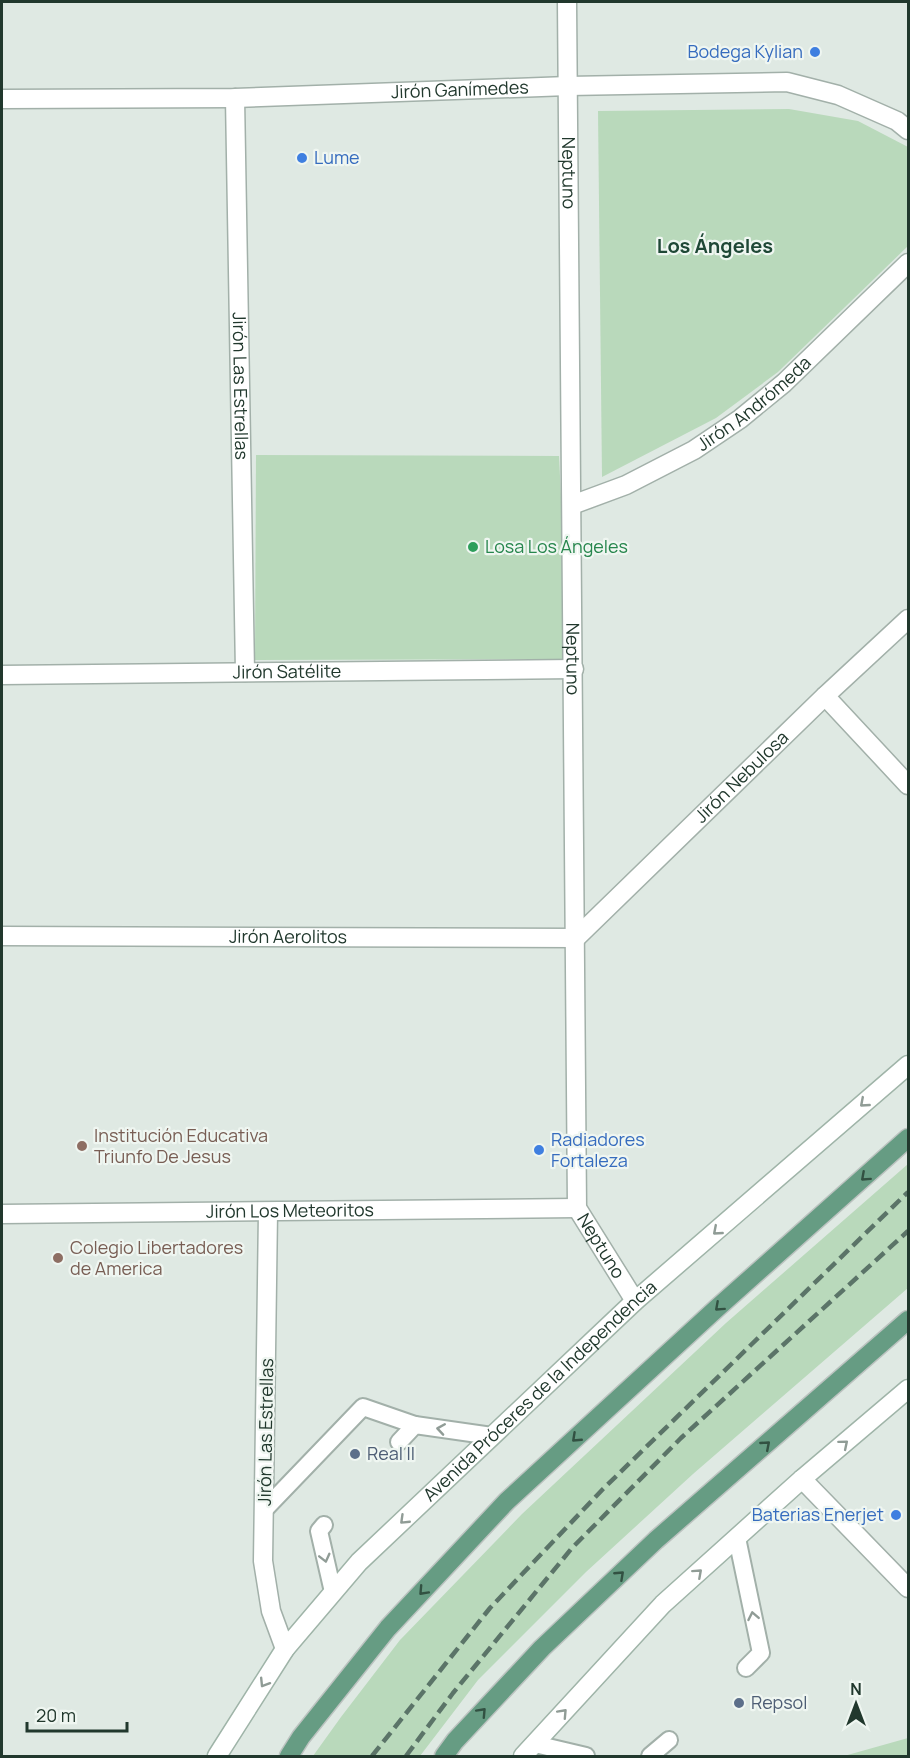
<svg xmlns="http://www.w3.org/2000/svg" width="910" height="1758" font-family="Manrope,sans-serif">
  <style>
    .green { fill: #b9d9bb }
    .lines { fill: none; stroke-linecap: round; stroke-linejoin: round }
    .service-casing { stroke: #a2b0a9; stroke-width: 20 }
    .minor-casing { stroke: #a2b0a9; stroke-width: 21 }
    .secondary-casing { stroke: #9fb4a8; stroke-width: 21 }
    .primary-casing { stroke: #bcc3c0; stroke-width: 21 }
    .service { stroke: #fff; stroke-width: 16 }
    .minor { stroke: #fff; stroke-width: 18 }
    .secondary { stroke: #fff; stroke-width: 18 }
    .primary { stroke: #669c83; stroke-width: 18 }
    .rail { stroke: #5b7468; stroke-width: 4.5; stroke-dasharray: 12 6; stroke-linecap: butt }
    .oneway { stroke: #909c96 }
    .oneway2 { stroke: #325142 }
    .shop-dot { fill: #3f7fe0; stroke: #eff6f1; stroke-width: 2 }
    .leisure-dot { fill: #2e9e5b; stroke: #eff6f1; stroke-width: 2 }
    .education-dot { fill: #8d6e63; stroke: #eff6f1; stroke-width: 2 }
    .service-dot { fill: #5c6f8a; stroke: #eff6f1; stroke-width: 2 }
    .labels { text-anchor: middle; stroke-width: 4.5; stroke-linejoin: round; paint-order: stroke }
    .shop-label { font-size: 18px; fill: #366cbe; stroke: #eff6f1; text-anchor: end }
    .street-label { font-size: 18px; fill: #21382d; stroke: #eff6f1 }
    .leisure-label { font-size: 18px; fill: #27864d; stroke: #eff6f1; text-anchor: start }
    .education-label { font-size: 18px; fill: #785e54; stroke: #eff6f1; text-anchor: start }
    .service-label { font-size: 18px; fill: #4e5e75; stroke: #eff6f1; text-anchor: start }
    .neighbourhood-label { font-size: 20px; font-weight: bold; fill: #1f4836; stroke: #eff6f1 }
  </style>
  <rect width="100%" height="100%" fill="#dfe9e3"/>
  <!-- green -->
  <g class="green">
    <polygon points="789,109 858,121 908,147 908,246 778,372 716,418 602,477 598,111"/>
    <polygon points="256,455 559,456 569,659 255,660"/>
    <polygon points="908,1164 908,1288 693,1474 586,1572 478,1680 420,1756 313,1756 341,1717 400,1640 522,1514 726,1323"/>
    <polygon points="908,1738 908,1756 844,1756"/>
  </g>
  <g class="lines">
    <!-- service casing -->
    <g class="service-casing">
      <g id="service">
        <polyline points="399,1442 415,1425 492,1436"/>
        <polyline points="265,1509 363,1407 415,1425"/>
        <polyline points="324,1525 319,1531 333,1592"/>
        <polyline points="737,1538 761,1653 746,1668"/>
        <polyline points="535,1744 586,1756"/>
        <polyline points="650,1756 669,1740"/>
      </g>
    </g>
    <!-- minor casing -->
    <g class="minor-casing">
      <g id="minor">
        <path id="s1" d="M 567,2 L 577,1208 L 635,1301"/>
        <path id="s2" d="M 235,98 L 245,672"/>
        <path id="s3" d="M 2,99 L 235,98 L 568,86 L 787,82 L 838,95 L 897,121 L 908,130"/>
        <path id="s4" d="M 572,505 L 626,485 L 694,450 L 740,419 L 784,383 L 908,263"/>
        <path id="s5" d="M 2,675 L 574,669"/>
        <polyline points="825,696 908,785"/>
        <path id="s6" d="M 2,936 L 576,938"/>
        <path id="s7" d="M 576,938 L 825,696 L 908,619"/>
        <polyline points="268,1212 263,1561 271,1611 285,1649"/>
        <path id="s8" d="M 2,1214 L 577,1208"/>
        <polyline points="802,1479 908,1588"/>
      </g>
    </g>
    <!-- secondary casing -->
    <g class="secondary-casing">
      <g id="secondary">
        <path id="s9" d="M 217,1756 L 285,1649 L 359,1562 L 635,1301 L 908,1065"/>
        <polyline points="523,1756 663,1604 802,1479 908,1389"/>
      </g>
    </g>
    <!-- primary casing -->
    <g class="primary-casing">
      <g id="primary">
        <polyline points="289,1756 301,1737 388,1628 507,1501 716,1309 908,1138"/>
        <polyline points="444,1756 455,1741 542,1648 656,1540 908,1320"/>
      </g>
    </g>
    <!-- service -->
    <use href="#service" class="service"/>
    <!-- minor -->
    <use href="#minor" class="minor"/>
    <!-- secondary -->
    <use href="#secondary" class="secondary"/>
    <!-- primary -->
    <use href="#primary" class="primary"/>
    <!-- rail -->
    <g class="rail">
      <polyline points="372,1756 490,1608 603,1489 908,1192"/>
      <polyline points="406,1756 453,1693 572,1548 681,1438 908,1231"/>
    </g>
  </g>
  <!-- one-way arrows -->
  <defs><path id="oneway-chevron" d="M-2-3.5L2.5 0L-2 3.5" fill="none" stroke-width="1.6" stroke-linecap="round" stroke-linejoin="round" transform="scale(1.5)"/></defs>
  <g class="oneway">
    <use href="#oneway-chevron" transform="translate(864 1103) rotate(139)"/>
    <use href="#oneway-chevron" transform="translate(717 1231) rotate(139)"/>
    <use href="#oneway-chevron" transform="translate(441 1429) rotate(-171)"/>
    <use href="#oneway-chevron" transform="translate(844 1444) rotate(-40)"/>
    <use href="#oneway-chevron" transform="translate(404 1520) rotate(136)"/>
    <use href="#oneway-chevron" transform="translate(325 1558) rotate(76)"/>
    <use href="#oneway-chevron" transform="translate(698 1573) rotate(-42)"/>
    <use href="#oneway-chevron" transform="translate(753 1616) rotate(-101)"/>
    <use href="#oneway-chevron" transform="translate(264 1683) rotate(122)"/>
    <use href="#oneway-chevron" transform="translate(563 1713) rotate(-47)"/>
  </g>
  <g class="oneway2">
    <use href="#oneway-chevron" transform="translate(865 1177) rotate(138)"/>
    <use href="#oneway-chevron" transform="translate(719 1307) rotate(138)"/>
    <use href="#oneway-chevron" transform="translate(576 1438) rotate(137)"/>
    <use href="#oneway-chevron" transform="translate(766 1445) rotate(-41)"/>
    <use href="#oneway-chevron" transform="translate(620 1575) rotate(-43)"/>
    <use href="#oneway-chevron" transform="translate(423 1591) rotate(133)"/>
    <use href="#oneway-chevron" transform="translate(482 1712) rotate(-47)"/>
  </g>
  <!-- markers -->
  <g class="shop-dot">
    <circle cx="815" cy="52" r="6"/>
    <circle cx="302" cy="158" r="6"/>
    <circle cx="539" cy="1150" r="6"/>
    <circle cx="896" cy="1515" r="6"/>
  </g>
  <circle class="leisure-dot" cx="473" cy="547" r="6"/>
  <g class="education-dot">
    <circle cx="82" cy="1146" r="6"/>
    <circle cx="58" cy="1258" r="6"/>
  </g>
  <g class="service-dot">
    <circle cx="355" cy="1454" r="6"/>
    <circle cx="739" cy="1703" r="6"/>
  </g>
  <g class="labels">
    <!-- shop labels -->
    <g class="shop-label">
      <text x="803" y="58">Bodega Kylian</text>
      <text x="314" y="164" text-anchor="start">Lume</text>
      <text x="551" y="1146" text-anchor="start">Radiadores<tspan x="551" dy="21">Fortaleza</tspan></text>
      <text x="884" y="1521">Baterias Enerjet</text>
    </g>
    <!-- street labels -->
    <g class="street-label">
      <text dy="6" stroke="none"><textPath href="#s3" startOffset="458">Jirón Ganímedes</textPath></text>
      <text dy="6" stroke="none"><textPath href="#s1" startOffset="171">Neptuno</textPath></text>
      <text dy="6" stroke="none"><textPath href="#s2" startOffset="288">Jirón Las Estrellas</textPath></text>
      <text dy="6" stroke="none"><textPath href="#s4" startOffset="210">Jirón Andrómeda</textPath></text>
      <text dy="6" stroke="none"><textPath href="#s1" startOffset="657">Neptuno</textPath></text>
      <text dy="6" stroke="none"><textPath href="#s5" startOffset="285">Jirón Satélite</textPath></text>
      <text dy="6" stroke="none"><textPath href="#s7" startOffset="231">Jirón Nebulosa</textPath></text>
      <text dy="6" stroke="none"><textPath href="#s6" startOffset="286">Jirón Aerolitos</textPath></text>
      <text dy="6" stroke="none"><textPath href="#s8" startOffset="288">Jirón Los Meteoritos</textPath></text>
      <text dy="6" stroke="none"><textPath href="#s1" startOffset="1251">Neptuno</textPath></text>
      <text dy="6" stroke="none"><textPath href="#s9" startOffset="490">Avenida Próceres de la Independencia</textPath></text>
      <text transform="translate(266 1432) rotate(-89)" y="6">Jirón Las Estrellas</text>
    </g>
    <!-- leisure labels -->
    <g class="leisure-label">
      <text x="485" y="553">Losa Los Ángeles</text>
    </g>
    <!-- education labels -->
    <g class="education-label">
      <text x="94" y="1142">Institución Educativa<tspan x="94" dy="21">Triunfo De Jesus</tspan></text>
      <text x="70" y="1254">Colegio Libertadores<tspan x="70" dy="21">de America</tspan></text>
    </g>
    <!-- service labels -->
    <g class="service-label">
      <text x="367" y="1460">Real II</text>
      <text x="751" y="1709">Repsol</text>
    </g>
    <!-- neighbourhood labels -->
    <g class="neighbourhood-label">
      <text x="715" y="253">Los Ángeles</text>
    </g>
  </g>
  <!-- border -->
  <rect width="910" height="1758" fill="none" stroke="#21382d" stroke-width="6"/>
  <!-- north arrow -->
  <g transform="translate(856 1704)" stroke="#eff6f1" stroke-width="4.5" paint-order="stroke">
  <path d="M0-4.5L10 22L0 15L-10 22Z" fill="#21382d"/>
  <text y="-9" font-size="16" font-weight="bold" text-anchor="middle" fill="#21382d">N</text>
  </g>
  <!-- scale -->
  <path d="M27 1722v9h100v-9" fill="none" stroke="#21382d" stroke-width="3"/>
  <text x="36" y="1722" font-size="18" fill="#21382d" stroke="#eff6f1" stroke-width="4.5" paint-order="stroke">20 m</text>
</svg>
